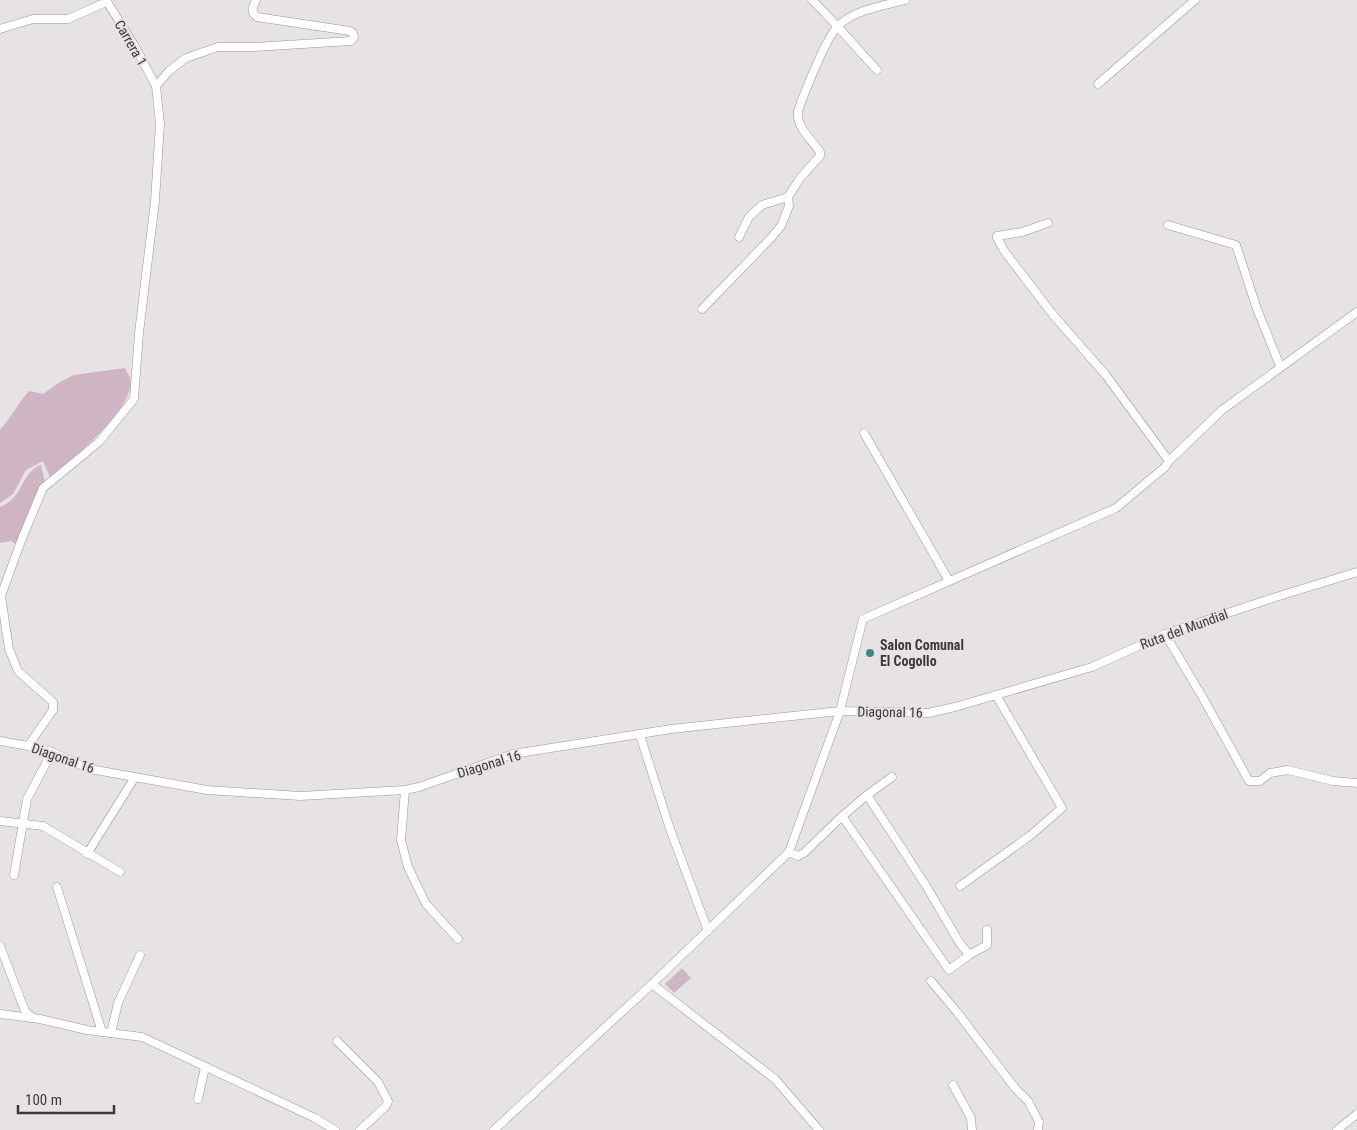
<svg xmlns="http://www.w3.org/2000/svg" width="1357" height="1130" font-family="'Roboto Condensed',sans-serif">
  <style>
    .green { fill: #cfb4c3 }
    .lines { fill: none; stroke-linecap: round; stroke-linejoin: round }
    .street-casing { stroke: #989597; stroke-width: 9 }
    .street { stroke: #fff; stroke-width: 8 }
    .poi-dot { fill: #408886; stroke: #e7e3e5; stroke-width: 2 }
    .labels { text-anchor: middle; stroke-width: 4; stroke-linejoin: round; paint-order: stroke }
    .street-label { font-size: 14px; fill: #3b3a3a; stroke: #e7e3e5 }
    .poi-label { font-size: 14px; font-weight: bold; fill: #3b3a3a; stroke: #e7e3e5; text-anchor: start }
  </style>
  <rect width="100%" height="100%" fill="#e7e3e5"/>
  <!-- green -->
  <g class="green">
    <path d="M 125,368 C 126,371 129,375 130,378 C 137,408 71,460 50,477 L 43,461 L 26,470 L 13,494 L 0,503 L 0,430 C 11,418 18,403 29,391 L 43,394 L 60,382 L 74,375 Z"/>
    <path d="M 41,465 L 45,482 L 16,544 L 11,541 L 0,543 L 0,507 C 25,497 19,474 41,465 Z"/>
    <polygon points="682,968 691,978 674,993 665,984"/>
  </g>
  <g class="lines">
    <!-- street casing -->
    <g class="street-casing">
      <g id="street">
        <path d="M 812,0 C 835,22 855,47 877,70"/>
        <polyline points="0,29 33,19 68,19 106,2"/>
        <polyline points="1098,84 1195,0"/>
        <path d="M 156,86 L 169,71 L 186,58 L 218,47 L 253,47 L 351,41 L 354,37 L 353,33 L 350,31 L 257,17 C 250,12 253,7 256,0"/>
        <polyline points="1048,223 1022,232 997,236 997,238 1005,252 1054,316 1105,374 1169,461"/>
        <polyline points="1168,225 1236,245 1257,309 1280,366"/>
        <path d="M 739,237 L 749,217 L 762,205 L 788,197 L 801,177 L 820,156 L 820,152 C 811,139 796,127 798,111 C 804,94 828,32 840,24 C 858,9 882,6 905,0"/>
        <polyline points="702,309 770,239 781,226 789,206 788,197"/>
        <polyline points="864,433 949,581"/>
        <polyline points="1165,634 1203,698 1249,781 1260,781 1270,773 1288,770 1333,781 1357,783"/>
        <polyline points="640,735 670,829 708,931"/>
        <polyline points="0,741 28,746 52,752 90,769 207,790 300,796 405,790 419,787 513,754 671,729 840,711 928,713 955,707 1092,667 1165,634 1276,597 1357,572"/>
        <polyline points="28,746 53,710 53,702 18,671 9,649 1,596 21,541 43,488 99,442 134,399 139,333 155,201 160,124 156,86 134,45 106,0"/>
        <polyline points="405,790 401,840 408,867 426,904 458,939"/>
        <polyline points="867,795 925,884 959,942 969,955"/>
        <polyline points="842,816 949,970 969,955 987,945 987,930"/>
        <polyline points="0,821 43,826 120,872"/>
        <polyline points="789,852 798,856 804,853 838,820 867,795 892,777"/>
        <polyline points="87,854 135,777"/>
        <polyline points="14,875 27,799 52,752"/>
        <polyline points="960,886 1031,835 1062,808 996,695"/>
        <polyline points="57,887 102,1032"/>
        <polyline points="0,946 25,1011 33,1018"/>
        <polyline points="931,981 957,1012 1015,1088 1028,1101 1039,1122 1038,1130"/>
        <polyline points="652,984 775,1079 819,1130"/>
        <polyline points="0,1014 40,1019 87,1030 142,1037 315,1118 335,1130"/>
        <polyline points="111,1033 118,1003 140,955"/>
        <polyline points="337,1041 378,1082 388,1101 386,1106 360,1130"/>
        <polyline points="953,1085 971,1118 972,1130"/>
        <polyline points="198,1099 205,1067"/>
        <polyline points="494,1130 652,984 789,852 840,711 863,619 1116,508 1165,467 1169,461 1222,410 1357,312"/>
        <polyline points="1337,1130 1357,1114"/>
      </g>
    </g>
    <!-- street -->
    <use href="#street" class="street"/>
  </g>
  <!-- markers -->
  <circle class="poi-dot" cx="870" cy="653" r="5"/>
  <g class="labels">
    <!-- street labels -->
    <g class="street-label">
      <text transform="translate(131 43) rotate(60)" y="5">Carrera 1</text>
      <text transform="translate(1184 629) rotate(-20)" y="5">Ruta del Mundial</text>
      <text transform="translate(890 712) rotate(1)" y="5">Diagonal 16</text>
      <text transform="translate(63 758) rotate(19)" y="5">Diagonal 16</text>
      <text transform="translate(489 764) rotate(-17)" y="5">Diagonal 16</text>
    </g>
    <!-- poi labels -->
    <g class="poi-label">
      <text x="880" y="650">Salon Comunal<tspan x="880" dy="16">El Cogollo</tspan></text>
    </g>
  </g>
  <!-- scale -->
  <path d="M18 1105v8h96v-8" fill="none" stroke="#3b3a3a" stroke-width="2.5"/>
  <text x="25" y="1105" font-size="15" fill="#3b3a3a" stroke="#e7e3e5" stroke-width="4" paint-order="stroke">100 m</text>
</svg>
